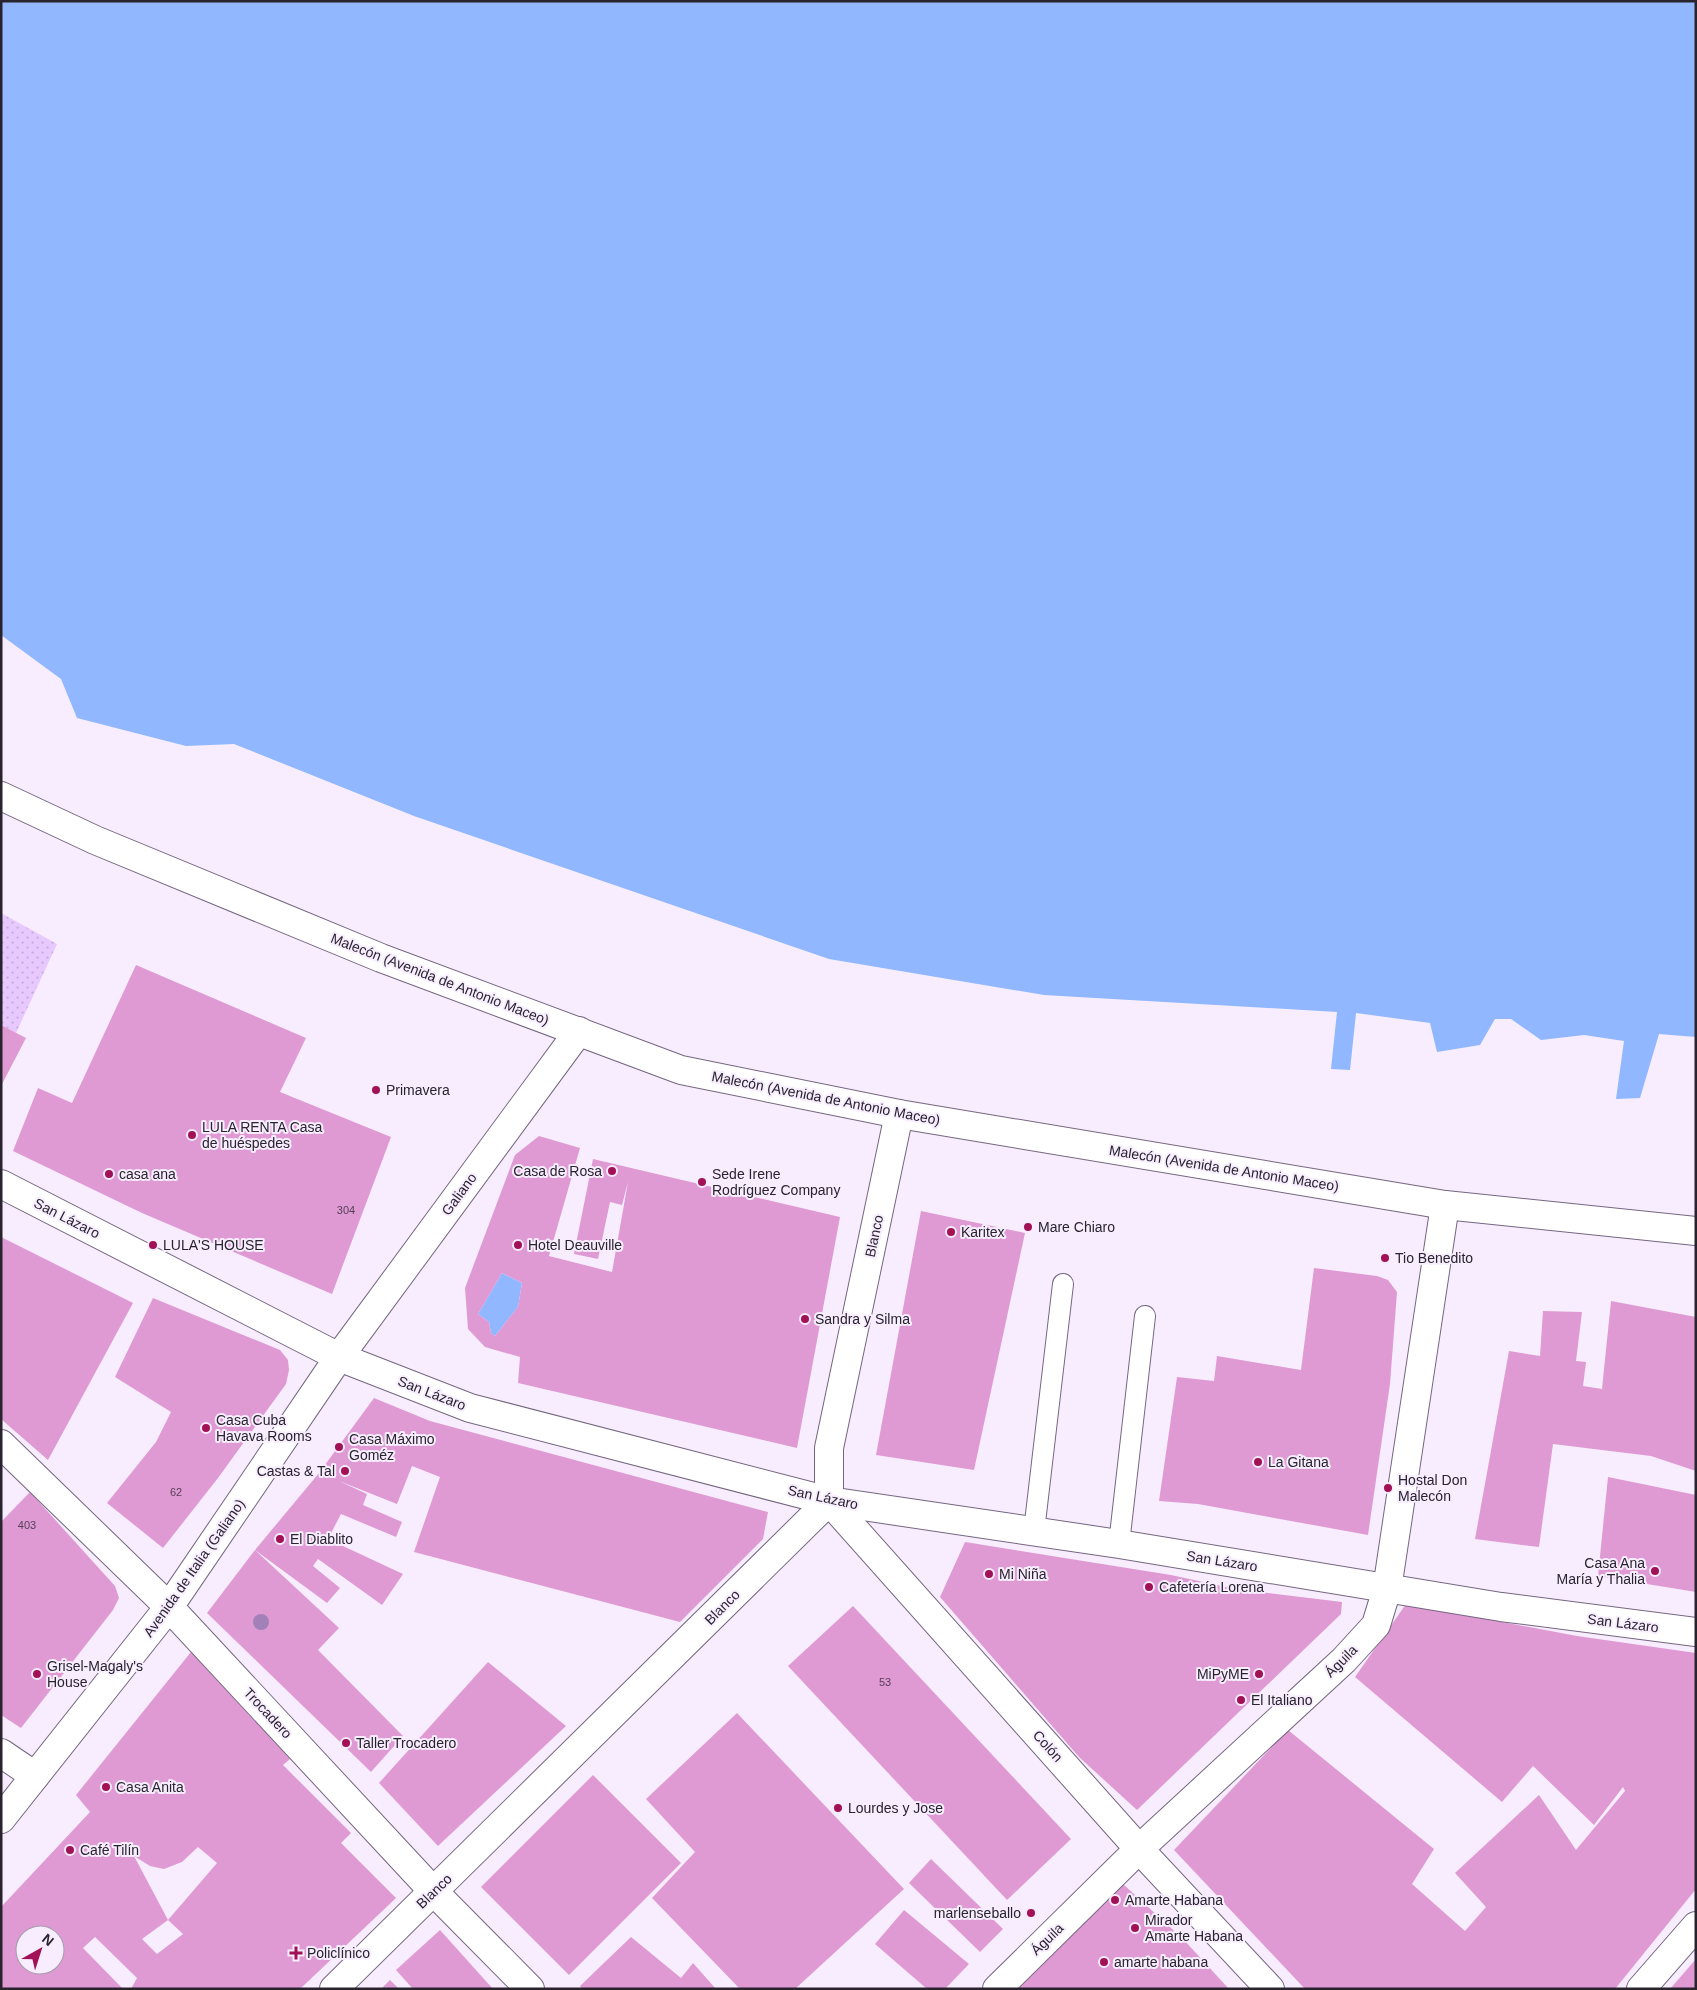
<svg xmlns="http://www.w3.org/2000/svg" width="1697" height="1990" font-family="Helvetica,sans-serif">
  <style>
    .grass { fill: url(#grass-dots) }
    .water { fill: #90b7ff }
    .building { fill: #df9ad4; fill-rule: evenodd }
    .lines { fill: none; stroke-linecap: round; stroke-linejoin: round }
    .lane-casing { stroke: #756680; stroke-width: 22 }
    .street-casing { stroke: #756680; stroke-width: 30 }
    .secondary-casing { stroke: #756680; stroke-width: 30 }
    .highway-casing { stroke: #756680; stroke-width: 30 }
    .lane { stroke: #fff; stroke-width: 20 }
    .street { stroke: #fff; stroke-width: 28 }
    .secondary { stroke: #fff; stroke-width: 28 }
    .highway { stroke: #fff; stroke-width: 28 }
    .tree { fill: #a281b8 }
    .poi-dot { fill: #a21055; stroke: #f7edff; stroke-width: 2 }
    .labels { text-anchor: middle; stroke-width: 4; stroke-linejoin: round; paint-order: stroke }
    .number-label { font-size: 11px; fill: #564158 }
    .street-label { font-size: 14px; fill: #29232e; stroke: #f7edff }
    .poi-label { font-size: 14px; fill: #29232e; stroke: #f7edff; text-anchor: start }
  </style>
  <defs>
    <pattern id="grass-dots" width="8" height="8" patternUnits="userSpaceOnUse" patternTransform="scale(1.25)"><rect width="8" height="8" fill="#e7c8ff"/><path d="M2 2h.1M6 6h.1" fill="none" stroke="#c6acdb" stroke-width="1.8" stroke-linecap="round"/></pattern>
  </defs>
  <rect width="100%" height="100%" fill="#f7edff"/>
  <!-- grass -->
  <polygon class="grass" points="1,913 57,944 16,1033 1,1025"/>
  <!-- water -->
  <g class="water">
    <polygon points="1,1 1696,1 1696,1037 1659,1034 1640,1098 1616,1099 1624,1041 1584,1035 1541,1040 1511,1019 1495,1019 1480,1045 1437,1052 1430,1023 1356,1013 1350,1070 1331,1069 1337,1012 1044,995 829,959 414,816 234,744 186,746 77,718 61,679 1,635"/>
    <polygon points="502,1273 522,1283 518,1307 495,1336 491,1333 489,1322 478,1314"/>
  </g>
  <!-- building -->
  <g class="building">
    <polygon points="136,965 306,1038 280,1092 391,1137 332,1294 142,1213 13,1151 38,1088 72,1103"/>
    <polygon points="1,1025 26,1038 1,1086"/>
    <path d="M 539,1136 L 580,1148 L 549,1256 L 612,1272 L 628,1182 L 622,1205 L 610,1202 L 598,1259 L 574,1254 L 593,1159 L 840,1217 L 797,1448 L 518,1383 L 520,1357 L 485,1347 L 468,1329 L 465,1288 L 515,1155 ZM 502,1273 L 522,1283 L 518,1307 L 495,1336 L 491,1333 L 489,1322 L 478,1314 Z"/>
    <polygon points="921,1211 1025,1233 974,1470 876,1455"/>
    <polygon points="1,1237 133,1303 48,1460 1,1419"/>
    <polygon points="1314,1268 1377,1276 1388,1280 1397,1292 1390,1384 1368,1535 1198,1504 1159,1501 1177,1377 1214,1381 1217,1356 1301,1370"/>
    <polygon points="153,1298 280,1350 288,1360 289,1370 286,1384 218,1478 163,1548 107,1503 156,1442 171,1412 115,1377"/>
    <polygon points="1611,1301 1696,1317 1696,1471 1651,1456 1553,1444 1539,1547 1475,1539 1509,1351 1540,1356 1543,1311 1582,1312 1576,1361 1586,1362 1583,1386 1602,1389"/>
    <polygon points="374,1398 430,1421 768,1512 763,1539 680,1622 414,1552 440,1477 412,1466 397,1504 339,1481 367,1494 363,1505 402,1522 396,1537 341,1514 328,1539 403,1574 382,1605 318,1559 313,1566 340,1588 327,1603 255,1550 319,1473"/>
    <polygon points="1608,1477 1696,1495 1696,1592 1598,1576"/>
    <polygon points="30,1492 115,1586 119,1598 113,1610 21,1728 1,1715 1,1522"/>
    <polygon points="965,1542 1171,1575 1235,1589 1342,1602 1341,1614 1137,1810 1079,1757 940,1597"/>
    <polygon points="255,1550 339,1628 318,1650 403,1736 371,1772 207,1613"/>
    <polygon points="1406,1604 1577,1636 1696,1653 1696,1889 1615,1989 1305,1989 1174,1850 1288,1730 1434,1849 1412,1884 1465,1931 1486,1907 1455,1873 1539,1795 1576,1850 1625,1791 1623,1787 1594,1825 1533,1766 1502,1802 1355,1677"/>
    <polygon points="853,1606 1071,1839 1007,1900 788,1666"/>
    <path d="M 191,1652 L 290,1759 L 283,1765 L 351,1833 L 341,1843 L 396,1898 L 300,1989 L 131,1989 L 137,1978 L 95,1937 L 83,1948 L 123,1989 L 1,1989 L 1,1907 L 90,1812 L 76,1795 ZM 198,1847 L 217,1863 L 168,1920 L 183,1934 L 157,1954 L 142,1939 L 168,1920 L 134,1856 L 150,1866 L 164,1869 L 182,1862 ZM 25,1935 L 55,1935 L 55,1965 L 25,1965 Z"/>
    <polygon points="488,1662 566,1726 438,1846 379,1783"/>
    <polygon points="737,1713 904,1889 795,1989 740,1989 652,1898 695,1852 646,1799"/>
    <polygon points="593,1775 681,1863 569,1975 481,1887"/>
    <polygon points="931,1859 1003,1929 980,1952 909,1883"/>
    <polygon points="1123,1884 1183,1939 1229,1989 1014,1989"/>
    <polygon points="904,1910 969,1964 945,1989 927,1989 875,1944"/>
    <polygon points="440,1930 493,1989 413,1989 396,1970"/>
    <polygon points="631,1937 681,1978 693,1963 716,1989 582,1989 580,1986"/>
    <polygon points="1696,1959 1696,1989 1670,1989"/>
    <polygon points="390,1980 399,1989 381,1989"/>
  </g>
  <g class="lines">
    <!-- lane casing -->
    <g class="lane-casing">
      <g id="lane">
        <polyline points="1034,1531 1063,1284"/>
        <polyline points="1119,1544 1145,1316"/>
      </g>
    </g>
    <!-- street casing -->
    <g class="street-casing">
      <g id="street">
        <polyline points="1,1444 169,1607 434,1892 530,1989"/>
        <polyline points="1,1753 35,1776"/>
        <polyline points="334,1989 829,1501 829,1448 899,1114"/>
        <polyline points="997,1989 1139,1849 1344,1660 1376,1625 1387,1589 1445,1205"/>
        <polyline points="1641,1989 1696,1926"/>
      </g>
    </g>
    <!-- secondary casing -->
    <g class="secondary-casing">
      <g id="secondary">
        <polyline points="1,1184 339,1357 470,1408 829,1501 1119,1544 1501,1607 1696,1632"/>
        <polyline points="829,1501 1139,1849 1270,1989"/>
        <polyline points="1,1819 169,1607 339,1357 579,1031"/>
      </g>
    </g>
    <!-- highway casing -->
    <g class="highway-casing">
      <polyline id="highway" points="1,796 95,840 381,958 681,1070 899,1114 1445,1205 1696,1231"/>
    </g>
    <!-- lane -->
    <use href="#lane" class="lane"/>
    <!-- street -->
    <use href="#street" class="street"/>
    <!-- secondary -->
    <use href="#secondary" class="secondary"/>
    <!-- highway -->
    <use href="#highway" class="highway"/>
  </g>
  <!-- trees -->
  <circle class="tree" cx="261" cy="1622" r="8"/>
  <!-- markers -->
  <g class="poi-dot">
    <circle cx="376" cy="1090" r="5"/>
    <circle cx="192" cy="1135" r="5"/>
    <circle cx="612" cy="1171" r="5"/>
    <circle cx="109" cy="1174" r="5"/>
    <circle cx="702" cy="1182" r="5"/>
    <circle cx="1028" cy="1227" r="5"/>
    <circle cx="951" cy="1232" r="5"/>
    <circle cx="153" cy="1245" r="5"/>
    <circle cx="518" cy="1245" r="5"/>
    <circle cx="1385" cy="1258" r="5"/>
    <circle cx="805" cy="1319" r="5"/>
    <circle cx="206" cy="1428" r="5"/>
    <circle cx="339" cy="1447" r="5"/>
    <circle cx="1258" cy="1462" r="5"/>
    <circle cx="345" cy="1471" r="5"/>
    <circle cx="1388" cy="1488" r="5"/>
    <circle cx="280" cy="1539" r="5"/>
    <circle cx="1655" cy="1571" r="5"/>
    <circle cx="989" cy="1574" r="5"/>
    <circle cx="1149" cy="1587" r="5"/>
    <circle cx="37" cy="1674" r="5"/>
    <circle cx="1259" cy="1674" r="5"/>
    <circle cx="1241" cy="1700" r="5"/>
    <circle cx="346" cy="1743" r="5"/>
    <circle cx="106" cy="1787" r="5"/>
    <circle cx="838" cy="1808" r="5"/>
    <circle cx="70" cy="1850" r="5"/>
    <circle cx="1115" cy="1900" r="5"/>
    <circle cx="1031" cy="1913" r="5"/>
    <circle cx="1135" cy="1928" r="5"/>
    <path d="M293.5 1945.5h5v5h5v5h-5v5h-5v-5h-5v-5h5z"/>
    <circle cx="1104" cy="1962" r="5"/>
  </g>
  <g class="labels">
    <!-- number labels -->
    <g class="number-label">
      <text x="346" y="1214">304</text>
      <text x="176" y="1496">62</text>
      <text x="27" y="1529">403</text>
      <text x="885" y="1686">53</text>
    </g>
    <!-- street labels -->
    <g class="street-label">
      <text transform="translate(440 979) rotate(21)" y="5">Malecón (Avenida de Antonio Maceo)</text>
      <text transform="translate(826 1098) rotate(11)" y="5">Malecón (Avenida de Antonio Maceo)</text>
      <text transform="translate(1224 1168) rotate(9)" y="5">Malecón (Avenida de Antonio Maceo)</text>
      <text transform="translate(459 1194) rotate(-54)" y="5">Galiano</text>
      <text transform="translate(67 1218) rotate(27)" y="5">San Lázaro</text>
      <text transform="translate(874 1236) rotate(-78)" y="5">Blanco</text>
      <text transform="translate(432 1393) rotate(21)" y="5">San Lázaro</text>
      <text transform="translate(823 1497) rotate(12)" y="5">San Lázaro</text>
      <text transform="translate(1222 1561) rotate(9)" y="5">San Lázaro</text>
      <text transform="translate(194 1568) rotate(-55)" y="5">Avenida de Italia (Galiano)</text>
      <text transform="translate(722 1607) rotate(-45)" y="5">Blanco</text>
      <text transform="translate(1623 1623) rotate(7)" y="5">San Lázaro</text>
      <text transform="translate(1341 1661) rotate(-45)" y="5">Águila</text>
      <text transform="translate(268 1713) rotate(47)" y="5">Trocadero</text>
      <text transform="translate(1048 1746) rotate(48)" y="5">Colón</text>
      <text transform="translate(434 1891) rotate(-44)" y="5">Blanco</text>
      <text transform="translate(1047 1939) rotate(-44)" y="5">Águila</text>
    </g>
    <!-- poi labels -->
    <g class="poi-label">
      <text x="386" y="1095">Primavera</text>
      <text x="202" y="1132">LULA RENTA Casa<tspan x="202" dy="16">de huéspedes</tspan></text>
      <text x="602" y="1176" text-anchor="end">Casa de Rosa</text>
      <text x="119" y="1179">casa ana</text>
      <text x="712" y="1179">Sede Irene<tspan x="712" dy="16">Rodríguez Company</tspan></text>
      <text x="1038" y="1232">Mare Chiaro</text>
      <text x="961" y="1237">Karitex</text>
      <text x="163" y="1250">LULA'S HOUSE</text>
      <text x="528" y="1250">Hotel Deauville</text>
      <text x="1395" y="1263">Tio Benedito</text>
      <text x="815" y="1324">Sandra y Silma</text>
      <text x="216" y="1425">Casa Cuba<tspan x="216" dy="16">Havava Rooms</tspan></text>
      <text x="349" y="1444">Casa Máximo<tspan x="349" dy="16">Goméz</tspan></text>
      <text x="1268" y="1467">La Gitana</text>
      <text x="335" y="1476" text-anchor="end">Castas &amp; Tal</text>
      <text x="1398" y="1485">Hostal Don<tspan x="1398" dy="16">Malecón</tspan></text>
      <text x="290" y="1544">El Diablito</text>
      <text x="1645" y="1568" text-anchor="end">Casa Ana<tspan x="1645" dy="16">María y Thalia</tspan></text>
      <text x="999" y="1579">Mi Niña</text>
      <text x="1159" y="1592">Cafetería Lorena</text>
      <text x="47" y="1671">Grisel-Magaly's<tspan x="47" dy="16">House</tspan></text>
      <text x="1249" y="1679" text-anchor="end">MiPyME</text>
      <text x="1251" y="1705">El Italiano</text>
      <text x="356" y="1748">Taller Trocadero</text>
      <text x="116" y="1792">Casa Anita</text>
      <text x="848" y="1813">Lourdes y Jose</text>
      <text x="80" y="1855">Café Tilín</text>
      <text x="1125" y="1905">Amarte Habana</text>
      <text x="1021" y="1918" text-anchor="end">marlenseballo</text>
      <text x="1145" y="1925">Mirador<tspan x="1145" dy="16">Amarte Habana</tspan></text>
      <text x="307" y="1958">Policlínico</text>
      <text x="1114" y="1967">amarte habana</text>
    </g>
  </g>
  <!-- border -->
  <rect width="1697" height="1990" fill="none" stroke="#29232e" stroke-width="5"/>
  <!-- north arrow -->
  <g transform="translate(40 1950) rotate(39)"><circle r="24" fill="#f7edff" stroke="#a59cab"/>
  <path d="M0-4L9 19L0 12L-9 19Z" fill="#a21055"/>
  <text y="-8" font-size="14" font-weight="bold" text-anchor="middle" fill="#29232e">N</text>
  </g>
</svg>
